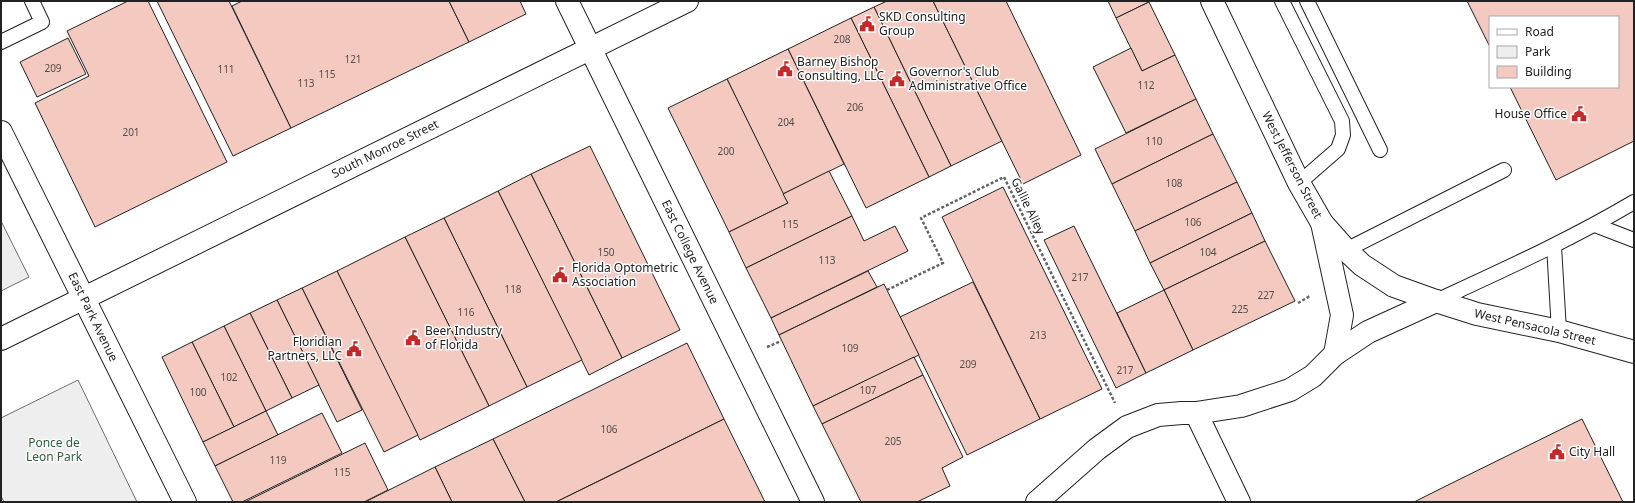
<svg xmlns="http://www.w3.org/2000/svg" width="1635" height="503" font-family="'Noto Sans',sans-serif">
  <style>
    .green { fill: #eee; stroke: #6f6f6f }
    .building { fill: #f3c9c0; stroke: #222 }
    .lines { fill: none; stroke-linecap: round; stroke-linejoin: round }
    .lane-casing { stroke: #222; stroke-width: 16 }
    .street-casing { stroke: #222; stroke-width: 24 }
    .secondary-casing { stroke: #222; stroke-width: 24 }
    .primary-casing { stroke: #222; stroke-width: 24 }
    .path { stroke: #646464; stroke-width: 2.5; stroke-dasharray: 3 2; stroke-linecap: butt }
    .lane { stroke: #fff; stroke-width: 14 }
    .street { stroke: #fff; stroke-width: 22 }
    .secondary { stroke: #fff; stroke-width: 22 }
    .primary { stroke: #fff; stroke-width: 22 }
    .labels { text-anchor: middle; stroke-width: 3; stroke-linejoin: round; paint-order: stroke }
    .number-label { font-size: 10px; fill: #564c4a }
    .poi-label { font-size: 12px; fill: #222; stroke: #fff; text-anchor: start }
    .street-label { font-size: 12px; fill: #222; stroke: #fff }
    .park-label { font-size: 12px; fill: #2f5e38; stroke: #fff }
  </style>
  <rect width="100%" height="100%" fill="#fff"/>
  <!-- green -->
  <g class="green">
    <polygon points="1,221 29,277 1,291"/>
    <polygon points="78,380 137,502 4,502 1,496 1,418"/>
  </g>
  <!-- building -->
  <g class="building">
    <polygon points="128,1 148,1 227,162 95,227 35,103 89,76 67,31"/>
    <polygon points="157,1 229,1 291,128 233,156"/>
    <polygon points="242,1 449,1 469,42 291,128 232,6"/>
    <polygon points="449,1 520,1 526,14 469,42"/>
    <polygon points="887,1 933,1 1002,141 951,166 874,7"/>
    <polygon points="933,1 1006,1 1081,155 1023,184"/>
    <polygon points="1108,1 1148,1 1149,2 1116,18"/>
    <polygon points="1467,1 1634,1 1634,141 1556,180 1510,87 1618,87 1618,17 1490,17 1490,47"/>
    <polygon points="1149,2 1175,55 1142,71 1116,18"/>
    <polygon points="874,7 951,166 929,177 851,18"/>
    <polygon points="851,18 929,177 866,208 788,49"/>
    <polygon points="68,38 86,74 37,97 20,62"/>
    <polygon points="1131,48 1142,71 1175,55 1196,99 1126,133 1093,67"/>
    <polygon points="788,49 844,164 783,194 727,79"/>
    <polygon points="727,79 788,203 729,232 668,108"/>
    <polygon points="1196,99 1213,134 1112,184 1095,149"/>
    <polygon points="1213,134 1237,182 1135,231 1112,184"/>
    <polygon points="590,146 680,330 622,358 531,174"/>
    <polygon points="829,171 852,216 746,268 729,232 788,203 783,194"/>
    <polygon points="531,174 622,358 589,375 498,191"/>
    <polygon points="1237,182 1252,213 1150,263 1135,231"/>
    <polygon points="1003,187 1102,389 1040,419 942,217"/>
    <polygon points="498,191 582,360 527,387 444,218"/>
    <polygon points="1252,213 1265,241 1164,290 1150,263"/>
    <polygon points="852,216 864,241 895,226 908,251 771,318 746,268"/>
    <polygon points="444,218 527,387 489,406 405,237"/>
    <polygon points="1074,226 1146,373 1116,388 1044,240"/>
    <polygon points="405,237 489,406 420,440 337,271"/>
    <polygon points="1265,241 1295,301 1193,350 1164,290"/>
    <polygon points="337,271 418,435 384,452 302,288"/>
    <polygon points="868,271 877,287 779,335 771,318"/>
    <polygon points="973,282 1040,419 967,455 900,317"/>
    <polygon points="884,284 919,355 813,406 779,335"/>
    <polygon points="302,288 362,410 337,422 277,300"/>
    <polygon points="1164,290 1193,350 1146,373 1117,313"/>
    <polygon points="277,300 319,385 292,398 250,313"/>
    <polygon points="250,313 292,398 266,411 224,326"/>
    <polygon points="224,326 266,411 234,427 192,342"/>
    <polygon points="192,342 234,427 203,442 162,357"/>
    <polygon points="687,343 724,419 556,502 525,502 493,439"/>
    <polygon points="914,357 923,375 822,424 813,406"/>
    <polygon points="923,375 963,457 942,468 950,486 917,502 861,502 822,424"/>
    <polygon points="266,411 278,435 215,466 203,442"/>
    <polygon points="322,413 342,453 242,502 233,502 215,466"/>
    <polygon points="724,419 765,502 556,502 599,481"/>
    <polygon points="1582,419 1623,502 1414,502 1448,485"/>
    <polygon points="493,439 525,502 452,502 435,467"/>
    <polygon points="365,443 388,490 364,502 245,502"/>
    <polygon points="435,467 452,502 365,502"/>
  </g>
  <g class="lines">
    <!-- lane casing -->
    <g class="lane-casing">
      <g id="lane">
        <polyline points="1282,1 1342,121 1343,135 1338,149 1299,183"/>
        <polyline points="1307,1 1380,150"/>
        <polyline points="1,42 42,22 32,1"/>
        <polyline points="1595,225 1634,240"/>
        <polyline points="1554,246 1559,331"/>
        <polyline points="1346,250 1504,170"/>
        <path d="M 1436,301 C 1503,270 1570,240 1634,202"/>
      </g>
    </g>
    <!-- street casing -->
    <g class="street-casing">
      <g id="street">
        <polyline points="1322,223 1342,315 1335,354"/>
        <polyline points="1196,413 1239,502"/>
        <polyline points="1037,502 1097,449 1127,427 1158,415 1182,413 1196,413 1241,406 1290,390 1313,376 1335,354 1368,332 1436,301"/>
      </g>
    </g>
    <!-- secondary casing -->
    <g class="secondary-casing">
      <g id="secondary">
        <polyline points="567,1 813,502"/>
        <polyline points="1212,1 1299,183 1322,223 1346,250 1362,265 1394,286 1436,301 1477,314 1559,331 1634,352"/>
        <polyline points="1,132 185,502"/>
      </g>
    </g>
    <!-- primary casing -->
    <g class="primary-casing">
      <polyline id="primary" points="1,339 687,1"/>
    </g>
    <!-- path -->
    <g class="path">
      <polyline points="887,290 943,263 921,218 1004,177 1115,403"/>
      <polyline points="1298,303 1310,296"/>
      <polyline points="767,347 781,341"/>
    </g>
    <!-- lane -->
    <use href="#lane" class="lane"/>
    <!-- street -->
    <use href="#street" class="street"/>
    <!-- secondary -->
    <use href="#secondary" class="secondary"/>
    <!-- primary -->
    <use href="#primary" class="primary"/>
  </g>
  <!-- icons -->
  <defs>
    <g id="civic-bare" transform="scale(1.2)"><path d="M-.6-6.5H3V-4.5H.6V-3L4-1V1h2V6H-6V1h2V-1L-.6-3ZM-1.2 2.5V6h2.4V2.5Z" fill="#c62828" stroke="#fff" stroke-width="2.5" paint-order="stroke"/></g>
  </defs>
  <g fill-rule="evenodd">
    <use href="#civic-bare" x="867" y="24"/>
    <use href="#civic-bare" x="785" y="69"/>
    <use href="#civic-bare" x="897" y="79"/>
    <use href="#civic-bare" x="1579" y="114"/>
    <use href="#civic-bare" x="560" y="275"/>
    <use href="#civic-bare" x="413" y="338"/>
    <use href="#civic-bare" x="354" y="349"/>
    <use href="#civic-bare" x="1557" y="452"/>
  </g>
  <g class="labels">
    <!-- number labels -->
    <g class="number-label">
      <text x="842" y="43">208</text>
      <text x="353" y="63">121</text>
      <text x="53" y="72">209</text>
      <text x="226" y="73">111</text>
      <text x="327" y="78">115</text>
      <text x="306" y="87">113</text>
      <text x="1146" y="89">112</text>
      <text x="855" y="111">206</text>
      <text x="786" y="126">204</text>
      <text x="131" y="136">201</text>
      <text x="1154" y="145">110</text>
      <text x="726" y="155">200</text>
      <text x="1174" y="187">108</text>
      <text x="1193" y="226">106</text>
      <text x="790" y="228">115</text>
      <text x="606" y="256">150</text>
      <text x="1208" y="256">104</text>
      <text x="827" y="264">113</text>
      <text x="1080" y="281">217</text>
      <text x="513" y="293">118</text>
      <text x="1266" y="299">227</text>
      <text x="1240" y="313">225</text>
      <text x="466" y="316">116</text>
      <text x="1038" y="339">213</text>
      <text x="850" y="352">109</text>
      <text x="968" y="368">209</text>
      <text x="1125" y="374">217</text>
      <text x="229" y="381">102</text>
      <text x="868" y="394">107</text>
      <text x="198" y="396">100</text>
      <text x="609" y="433">106</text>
      <text x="893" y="445">205</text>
      <text x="278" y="464">119</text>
      <text x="342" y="476">115</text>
    </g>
    <!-- poi labels -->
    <g class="poi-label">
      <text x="879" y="21">SKD Consulting<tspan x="879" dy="14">Group</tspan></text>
      <text x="797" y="66">Barney Bishop<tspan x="797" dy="14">Consulting, LLC</tspan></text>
      <text x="909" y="76">Governor's Club<tspan x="909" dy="14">Administrative Office</tspan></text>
      <text x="1567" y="118" text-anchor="end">House Office</text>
      <text x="572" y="272">Florida Optometric<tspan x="572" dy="14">Association</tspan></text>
      <text x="425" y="335">Beer Industry<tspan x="425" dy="14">of Florida</tspan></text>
      <text x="342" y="346" text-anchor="end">Floridian<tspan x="342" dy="14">Partners, LLC</tspan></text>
      <text x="1569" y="456">City Hall</text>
    </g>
    <!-- street labels -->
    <g class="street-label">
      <text transform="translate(385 149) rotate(-26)" y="4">South Monroe Street</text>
      <text transform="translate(1292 165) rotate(63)" y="4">West Jefferson Street</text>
      <text transform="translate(1028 206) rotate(64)" y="4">Gallie Alley</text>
      <text transform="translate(690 252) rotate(64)" y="4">East College Avenue</text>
      <text transform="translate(93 317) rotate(64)" y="4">East Park Avenue</text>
      <text transform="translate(1535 327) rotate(13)" y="4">West Pensacola Street</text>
    </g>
    <!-- park labels -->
    <g class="park-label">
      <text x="54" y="447">Ponce de<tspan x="54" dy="14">Leon Park</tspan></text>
    </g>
  </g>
  <!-- border -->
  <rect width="1635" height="503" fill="none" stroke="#222222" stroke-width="4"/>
  <!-- legend -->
  <rect x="1489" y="16" width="130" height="72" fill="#ffffff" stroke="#a7a7a7"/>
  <rect x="1497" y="29" width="20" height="6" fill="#ffffff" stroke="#a7a7a7"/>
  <text x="1525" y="36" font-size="12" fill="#222222">Road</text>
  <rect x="1497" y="46" width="20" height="12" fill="#eeeeee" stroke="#a7a7a7"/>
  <text x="1525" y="56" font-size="12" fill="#222222">Park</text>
  <rect x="1497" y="66" width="20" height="12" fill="#f3c9c0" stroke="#a7a7a7"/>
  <text x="1525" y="76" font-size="12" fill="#222222">Building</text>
</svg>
